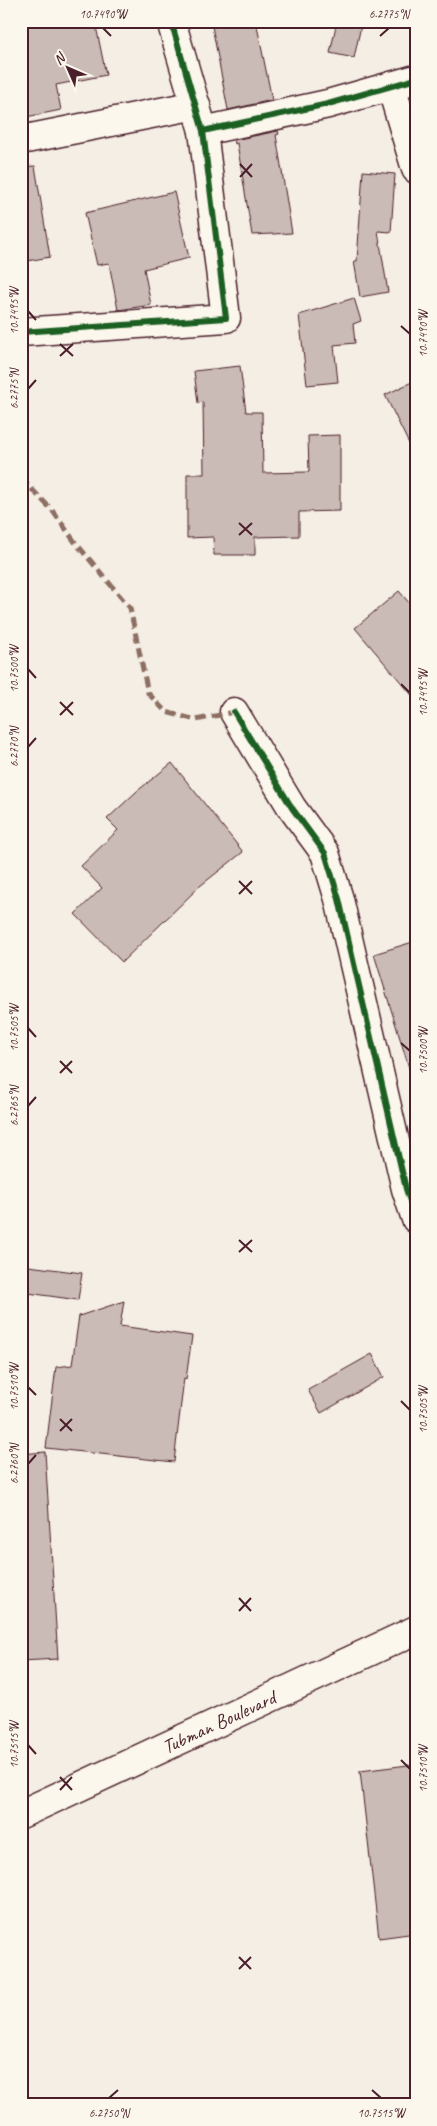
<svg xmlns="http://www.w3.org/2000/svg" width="437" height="2126" font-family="Caveat,sans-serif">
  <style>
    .building { fill: #cabbb6; stroke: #4a1f2b }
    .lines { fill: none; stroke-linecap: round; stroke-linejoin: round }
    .street-casing { stroke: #4a1f2b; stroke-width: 31 }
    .highway-casing { stroke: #4a1f2b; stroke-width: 31 }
    .street { stroke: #fbf7ec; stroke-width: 28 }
    .highway { stroke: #fbf7ec; stroke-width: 28 }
    .quiet { stroke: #8d6e63; stroke-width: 5; stroke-dasharray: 10 5; stroke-linecap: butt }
    .cycleway-casing { stroke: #fbf7ec; stroke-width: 9 }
    .cycleway { stroke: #1b5e20; stroke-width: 6 }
    .ticks { fill: none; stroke: #4a1f2b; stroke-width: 2 }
    .labels { text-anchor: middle; stroke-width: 5; stroke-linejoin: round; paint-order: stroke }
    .street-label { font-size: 20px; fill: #4a1f2b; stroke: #fbf7ec }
    .neatline { fill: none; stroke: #4a1f2b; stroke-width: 2 }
    .ticks-label { font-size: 12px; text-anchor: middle; fill: #4a1f2b }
  </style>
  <rect width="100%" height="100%" fill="#f4eee4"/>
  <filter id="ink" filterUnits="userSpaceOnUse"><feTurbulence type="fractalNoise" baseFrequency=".02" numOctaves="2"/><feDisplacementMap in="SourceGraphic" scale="10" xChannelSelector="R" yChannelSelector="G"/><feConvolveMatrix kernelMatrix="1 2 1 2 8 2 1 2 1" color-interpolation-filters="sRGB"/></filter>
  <g filter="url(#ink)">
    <!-- building -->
    <g class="building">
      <polygon points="21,21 95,21 106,75 56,85 61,110 21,118"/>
      <polygon points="233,21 256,21 272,100 228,110 212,26"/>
      <polygon points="337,21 362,21 354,58 330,53"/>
      <polygon points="278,131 279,134 276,135 292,233 252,235 237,143 235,144 234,140"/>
      <polygon points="35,166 50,257 21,262 21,167"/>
      <polygon points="363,171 395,174 391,232 378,231 388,292 360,297 354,261 357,261"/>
      <polygon points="174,192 189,258 144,269 151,305 118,310 109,263 97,265 85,213"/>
      <polygon points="354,298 361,321 353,324 355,343 334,345 338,382 307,385 299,315"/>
      <polygon points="240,366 246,412 262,412 263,473 309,472 308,436 340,435 340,511 299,512 299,536 255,537 255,555 214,555 213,537 187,538 187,474 204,474 203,402 198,403 194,371"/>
      <polygon points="416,380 416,458 385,395"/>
      <polygon points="399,591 416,611 416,700 355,628"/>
      <polygon points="172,763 243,852 200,886 122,962 75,914 102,888 81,866 118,830 107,819 136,792"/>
      <polygon points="416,941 416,1070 410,1071 374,954"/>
      <polygon points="21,1265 82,1273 78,1300 21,1292"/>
      <polygon points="124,1301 120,1326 192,1336 186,1379 184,1378 174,1462 46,1448 56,1367 72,1365 79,1316"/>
      <polygon points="372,1354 384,1377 321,1413 308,1390"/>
      <polygon points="45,1452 58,1659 21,1661 21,1454"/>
      <polygon points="416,1764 416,1933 379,1938 360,1771"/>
    </g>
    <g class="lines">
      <!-- street casing -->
      <g class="street-casing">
        <g id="street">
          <polyline points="391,86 416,169"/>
          <polyline points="203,131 328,104 416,79"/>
          <polyline points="21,140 196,105"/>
          <polyline points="21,332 226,318 203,131 171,21"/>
          <polyline points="234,712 292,808 325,853 339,899 406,1189 416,1219"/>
        </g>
      </g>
      <!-- highway casing -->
      <g class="highway-casing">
        <g id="highway">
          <path id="s1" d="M 21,1814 L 416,1630"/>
        </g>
      </g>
      <!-- street -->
      <use href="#street" class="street"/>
      <!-- highway -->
      <use href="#highway" class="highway"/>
      <!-- quiet -->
      <polyline class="quiet" points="21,478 52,510 75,542 130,608 148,693 166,712 196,720 234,712"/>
      <!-- cycleway casing -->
      <g class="cycleway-casing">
        <g id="cycleway">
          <polyline points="203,131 328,104 416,79"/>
          <polyline points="21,332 226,318 203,131 171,21"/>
          <polyline points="234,712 292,808 325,853 339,899 406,1189 416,1219"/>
        </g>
      </g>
      <!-- cycleway -->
      <use href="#cycleway" class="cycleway"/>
    </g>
  </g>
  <!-- ticks -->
  <path class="ticks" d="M 103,28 L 111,36M 380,36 L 389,28M 240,164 L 252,177M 240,177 L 252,164M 28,311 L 36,320M 401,326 L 410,334M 60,344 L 73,356M 60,356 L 73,344M 28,389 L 36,380M 239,523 L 252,535M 239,535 L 252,523M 28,669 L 36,678M 401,684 L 410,693M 60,702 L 73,715M 60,715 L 73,702M 28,747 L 36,738M 239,881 L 252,894M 239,894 L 252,881M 28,1028 L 36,1037M 401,1043 L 410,1051M 60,1061 L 72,1073M 60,1073 L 72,1061M 28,1106 L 36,1097M 239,1240 L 252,1252M 239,1252 L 252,1240M 28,1387 L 36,1395M 401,1401 L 410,1410M 60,1419 L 72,1431M 60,1431 L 72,1419M 28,1464 L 36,1455M 239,1598 L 251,1611M 239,1611 L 251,1598M 28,1745 L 36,1754M 401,1760 L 410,1769M 60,1777 L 72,1790M 60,1790 L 72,1777M 239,1957 L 251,1969M 239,1969 L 251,1957M 372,2090 L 381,2098M 109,2098 L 118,2090"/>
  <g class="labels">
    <!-- street labels -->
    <g class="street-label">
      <text dy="7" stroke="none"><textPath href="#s1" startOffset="218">Tubman Boulevard</textPath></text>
    </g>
  </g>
  <!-- margin -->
  <rect width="437" height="2126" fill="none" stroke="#fbf7ec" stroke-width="55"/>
  <!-- north arrow -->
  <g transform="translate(68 68) rotate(315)" stroke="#fbf7ec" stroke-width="4" paint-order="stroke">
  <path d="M0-4L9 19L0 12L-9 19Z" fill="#4a1f2b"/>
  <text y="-8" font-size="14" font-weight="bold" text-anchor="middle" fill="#4a1f2b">N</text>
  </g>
  <rect x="28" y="28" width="382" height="2070" class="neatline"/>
  <g class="ticks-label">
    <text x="103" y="18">10.7490°W</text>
    <text x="389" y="18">6.2775°N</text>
    <text transform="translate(14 311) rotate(-90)" y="4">10.7495°W</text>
    <text transform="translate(423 334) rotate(-90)" y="4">10.7490°W</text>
    <text transform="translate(14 389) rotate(-90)" y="4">6.2775°N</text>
    <text transform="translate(14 669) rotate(-90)" y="4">10.7500°W</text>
    <text transform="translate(423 693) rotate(-90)" y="4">10.7495°W</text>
    <text transform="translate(14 747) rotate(-90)" y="4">6.2770°N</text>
    <text transform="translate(14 1028) rotate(-90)" y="4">10.7505°W</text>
    <text transform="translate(423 1051) rotate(-90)" y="4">10.7500°W</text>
    <text transform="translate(14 1106) rotate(-90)" y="4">6.2765°N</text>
    <text transform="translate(14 1387) rotate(-90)" y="4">10.7510°W</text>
    <text transform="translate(423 1410) rotate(-90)" y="4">10.7505°W</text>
    <text transform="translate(14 1464) rotate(-90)" y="4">6.2760°N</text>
    <text transform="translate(14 1745) rotate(-90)" y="4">10.7515°W</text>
    <text transform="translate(423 1769) rotate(-90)" y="4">10.7510°W</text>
    <text x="109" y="2117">6.2750°N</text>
    <text x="381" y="2117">10.7515°W</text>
  </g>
</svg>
